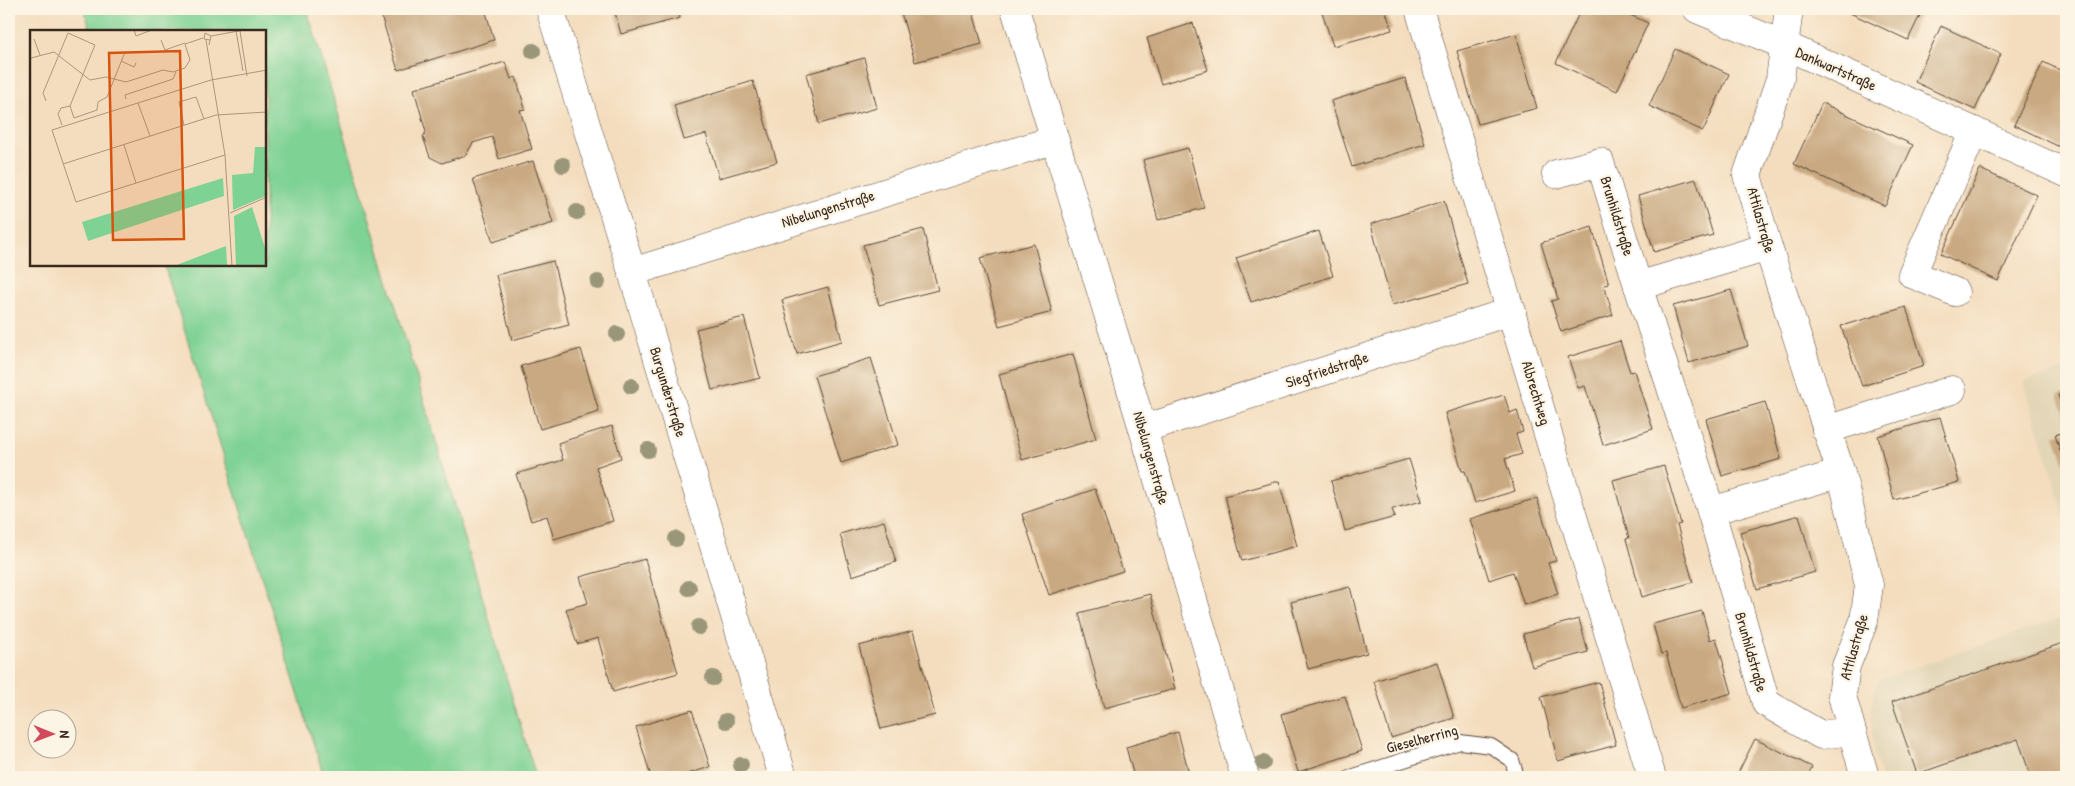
<svg xmlns="http://www.w3.org/2000/svg" width="2075" height="786" font-family="'Patrick Hand',sans-serif">
  <style>
    .built { fill: #e3d6b7 }
    .green { fill: #7ed294; stroke: #5c7e59 }
    .building { fill: #c9a981 }
    .lines { fill: none; stroke-linecap: round; stroke-linejoin: round }
    .service-casing { stroke: #574536; stroke-width: 16 }
    .minor-casing { stroke: #574536; stroke-width: 29 }
    .service { stroke: #fff; stroke-width: 14 }
    .minor { stroke: #fff; stroke-width: 28 }
    .tree { fill: #999679 }
    .labels { text-anchor: middle; stroke-width: 4.5; stroke-linejoin: round; paint-order: stroke }
    .street-label { font-size: 15px; fill: #3b2a1e; stroke: #fcf5e5 }
    .inset-road { fill: none; stroke: #aa957e; stroke-width: 1 }
    .view { fill: #d7540e; fill-opacity: 0.15; stroke: #d7540e; stroke-width: 2.5 }
    .inset-edge { fill: none; stroke: #3b2a1e; stroke-width: 2.5 }
  </style>
  <rect width="100%" height="100%" fill="#fcf5e5"/>
  <filter id="ink" filterUnits="userSpaceOnUse"><feTurbulence type="fractalNoise" baseFrequency=".02" numOctaves="2"/><feDisplacementMap in="SourceGraphic" scale="10" xChannelSelector="R" yChannelSelector="G"/><feConvolveMatrix kernelMatrix="1 2 1 2 8 2 1 2 1" color-interpolation-filters="sRGB"/></filter>
  <filter id="wash" filterUnits="userSpaceOnUse"><feTurbulence type="fractalNoise" baseFrequency=".0096" numOctaves="4" result="noise"/><feDisplacementMap in="SourceGraphic" scale="20" xChannelSelector="R" yChannelSelector="G"/><feGaussianBlur stdDeviation="1.12" result="paint"/><feColorMatrix in="noise" values="0 0 0 0 0 0 0 0 0 0 0 0 0 0 0 0 0 1.4 0 .05"/><feComposite in="paint" operator="in"/></filter>
  <g filter="url(#wash)">
    <rect width="100%" height="100%" fill="#f4ddbe"/>
    <!-- built -->
    <g class="built">
      <polygon points="2066,368 2066,521 2024,382"/>
      <polygon points="2066,616 2066,777 1881,777 1874,754 1870,709 1878,680"/>
    </g>
    <!-- green -->
    <polygon class="green" points="84,9 307,9 536,777 324,777 164,265 265,265 265,31 91,31"/>
    <g id="blocks">
      <!-- building -->
      <g class="building">
        <polygon points="379,9 485,9 494,40 398,70"/>
        <polygon points="614,9 678,9 680,18 621,34"/>
        <polygon points="900,9 972,9 982,44 915,62"/>
        <polygon points="1321,9 1385,9 1392,30 1333,46"/>
        <polygon points="1581,9 1617,9 1648,23 1617,91 1556,63"/>
        <polygon points="1850,9 1923,9 1908,40 1848,12"/>
        <polygon points="1193,23 1208,70 1161,84 1147,38"/>
        <polygon points="1941,26 2001,54 1975,110 1915,82"/>
        <polygon points="1516,34 1537,108 1478,124 1457,51"/>
        <polygon points="1675,49 1729,74 1703,131 1649,106"/>
        <polygon points="864,58 877,108 819,124 806,74"/>
        <polygon points="505,62 511,79 516,77 525,109 520,110 532,149 499,159 492,137 473,143 466,155 442,163 430,157 423,137 426,132 414,89"/>
        <polygon points="2043,62 2066,73 2066,150 2014,125"/>
        <polygon points="1405,78 1425,144 1352,167 1331,101"/>
        <polygon points="753,81 777,162 719,178 706,134 684,140 674,105"/>
        <polygon points="1822,103 1913,145 1885,206 1794,164"/>
        <polygon points="1188,148 1204,208 1158,220 1143,160"/>
        <polygon points="533,161 553,223 493,242 473,179"/>
        <polygon points="1980,169 2037,195 1998,281 1941,254"/>
        <polygon points="1696,179 1713,235 1654,252 1638,196"/>
        <polygon points="1444,201 1468,284 1392,305 1371,224"/>
        <polygon points="1592,227 1609,284 1604,285 1613,315 1561,332 1551,301 1558,299 1541,243"/>
        <polygon points="923,229 938,290 879,305 863,245"/>
        <polygon points="1319,231 1333,276 1251,302 1236,258"/>
        <polygon points="1034,244 1052,312 999,326 980,258"/>
        <polygon points="553,261 569,325 512,340 496,275"/>
        <polygon points="828,287 842,341 797,354 782,300"/>
        <polygon points="1731,290 1748,346 1689,363 1673,306"/>
        <polygon points="1906,307 1924,366 1862,386 1841,326"/>
        <polygon points="744,317 760,378 712,390 696,329"/>
        <polygon points="1620,341 1630,372 1634,371 1653,429 1603,445 1585,386 1578,388 1568,357"/>
        <polygon points="581,349 599,412 540,429 521,366"/>
        <polygon points="1073,354 1096,439 1022,460 999,374"/>
        <polygon points="871,358 898,445 841,463 814,376"/>
        <polygon points="2066,392 2066,419 2058,395"/>
        <polygon points="1504,395 1510,413 1517,410 1523,432 1516,434 1522,454 1505,459 1515,491 1475,503 1465,471 1462,471 1445,413"/>
        <polygon points="1765,402 1781,459 1722,476 1706,419"/>
        <polygon points="1940,417 1959,482 1894,500 1878,436"/>
        <polygon points="612,426 621,458 596,467 613,521 554,539 547,516 531,521 516,474 563,460 558,443"/>
        <polygon points="2066,431 2066,468 2055,435"/>
        <polygon points="1409,459 1422,501 1392,509 1395,517 1345,531 1331,481"/>
        <polygon points="1664,466 1681,524 1677,525 1693,582 1642,597 1626,539 1629,538 1613,480"/>
        <polygon points="1279,481 1297,546 1242,561 1225,496"/>
        <polygon points="1095,489 1123,571 1049,595 1022,514"/>
        <polygon points="1537,498 1556,561 1548,563 1558,594 1524,605 1513,572 1489,580 1470,519"/>
        <polygon points="1799,515 1815,572 1757,589 1740,532"/>
        <polygon points="884,521 896,562 852,576 840,534"/>
        <polygon points="645,559 678,673 613,692 598,638 577,644 566,609 588,603 580,577"/>
        <polygon points="1350,587 1367,653 1308,669 1291,602"/>
        <polygon points="1150,594 1175,689 1104,708 1079,613"/>
        <polygon points="1702,611 1710,640 1716,638 1732,693 1681,708 1666,653 1661,654 1653,624"/>
        <polygon points="1579,619 1588,652 1532,667 1523,634"/>
        <polygon points="913,631 935,715 881,729 859,646"/>
        <polygon points="2063,643 2066,653 2066,777 2031,777 2018,739 1917,774 1892,702"/>
        <polygon points="1437,662 1454,718 1391,738 1374,681"/>
        <polygon points="1599,682 1616,745 1558,761 1541,697"/>
        <polygon points="1345,696 1362,751 1298,772 1281,714"/>
        <polygon points="692,710 710,767 678,777 651,777 636,727"/>
        <polygon points="1178,732 1190,777 1134,777 1126,747"/>
        <polygon points="1755,739 1812,767 1807,777 1736,777"/>
      </g>
    </g>
  </g>
  <g filter="url(#ink)">
    <use href="#blocks" fill-opacity="0" stroke="#574536" stroke-width="1"/>
    <g class="lines">
      <!-- service casing -->
      <g class="service-casing">
        <polyline id="service" points="1351,777 1460,742 1491,746 1512,760 1517,777"/>
      </g>
      <!-- minor casing -->
      <g class="minor-casing">
        <g id="minor">
          <polyline points="550,9 632,272 783,777"/>
          <polyline points="1015,9 1143,429 1245,777"/>
          <polyline points="1419,9 1652,777"/>
          <polyline points="1697,9 1784,45 2066,173"/>
          <polyline points="1789,9 1780,79 1747,175 1768,247 1841,473 1869,585 1864,621 1846,666 1842,696 1865,777"/>
          <polyline points="1556,174 1600,162 1638,286 1711,511 1766,703 1821,735 1851,731"/>
          <polyline points="632,272 1053,140"/>
          <polyline points="1638,286 1768,247"/>
          <polyline points="1955,292 1912,274 1974,131"/>
          <polyline points="1143,429 1512,311"/>
          <polyline points="1826,430 1952,390"/>
          <polyline points="1711,511 1841,473"/>
        </g>
      </g>
      <!-- service -->
      <use href="#service" class="service"/>
      <!-- minor -->
      <use href="#minor" class="minor"/>
    </g>
    <!-- trees -->
    <g class="tree">
      <circle cx="533" cy="51" r="8"/>
      <circle cx="563" cy="165" r="8"/>
      <circle cx="577" cy="212" r="8"/>
      <circle cx="598" cy="282" r="8"/>
      <circle cx="617" cy="334" r="8"/>
      <circle cx="631" cy="386" r="8"/>
      <circle cx="648" cy="450" r="8"/>
      <circle cx="676" cy="539" r="8"/>
      <circle cx="689" cy="588" r="8"/>
      <circle cx="699" cy="627" r="8"/>
      <circle cx="713" cy="678" r="8"/>
      <circle cx="726" cy="721" r="8"/>
      <circle cx="1263" cy="763" r="8"/>
      <circle cx="741" cy="765" r="8"/>
    </g>
  </g>
  <g class="labels">
    <!-- street labels -->
    <g class="street-label">
      <text transform="translate(1836 69) rotate(24)" y="5">Dankwartstraße</text>
      <text transform="translate(828 209) rotate(-17)" y="5">Nibelungenstraße</text>
      <text transform="translate(1617 216) rotate(73)" y="5">Brunhildstraße</text>
      <text transform="translate(1761 220) rotate(74)" y="5">Attilastraße</text>
      <text transform="translate(1327 370) rotate(-18)" y="5">Siegfriedstraße</text>
      <text transform="translate(668 392) rotate(73)" y="5">Burgunderstraße</text>
      <text transform="translate(1536 393) rotate(73)" y="5">Albrechtweg</text>
      <text transform="translate(1151 458) rotate(74)" y="5">Nibelungenstraße</text>
      <text transform="translate(1854 647) rotate(-74)" y="5">Attilastraße</text>
      <text transform="translate(1751 652) rotate(74)" y="5">Brunhildstraße</text>
      <text transform="translate(1422 739) rotate(-15)" y="5">Gieselherring</text>
    </g>
  </g>
  <!-- overview -->
  <g transform="translate(30 30)">
    <rect width="236" height="236" fill="#f4ddbe"/>
    <path d="M 225,117 L 236,117 L 236,166 L 203,180 L 202,145 L 223,143 ZM 193,148 L 194,166 L 58,211 L 52,192 ZM 222,177 L 236,221 L 236,236 L 206,236 L 204,186 ZM 196,216 L 197,235 L 144,236 Z" fill="#7ed294"/>
    <path class="inset-road" d="M 104,0 L 106,6 L 122,0M 206,1 L 213,41M 210,1 L 217,46M 181,6 L 214,0M 4,9 L 10,25M 131,10 L 135,20 L 155,13M 176,10 L 195,125 L 202,236M 179,15 L 181,6 L 175,3 L 174,9 L 180,10M 1,28 L 24,22 L 60,50 L 76,47 L 96,52 L 133,40 L 143,42 L 155,38 L 160,30 L 155,14 L 173,8M 91,31 L 104,37 L 106,33M 96,69 L 95,65 L 143,49 L 146,42M 16,71 L 13,63 L 38,3 L 65,15 L 40,76 L 44,88 L 67,80 L 68,72 L 77,67 L 95,22M 108,73 L 120,106M 32,95 L 28,84 L 31,78 L 40,76M 154,95 L 149,72 L 166,67 L 174,89M 94,115 L 106,153M 195,125 L 46,172 L 22,100 L 181,50 L 237,40M 33,134 L 186,85 L 237,82M 200,183 L 237,167"/>
    <path class="view" d="M 150,21 L 154,209 L 83,210 L 79,23 Z"/>
    <rect width="236" height="236" class="inset-edge"/>
  </g>
  <!-- margin -->
  <rect width="2075" height="786" fill="none" stroke="#fcf5e5" stroke-width="30"/>
  <!-- north arrow -->
  <g transform="translate(52 734) rotate(91)"><circle r="24" fill="#fcf5e5" stroke="#afa495"/>
  <path d="M0-4L9 19L0 12L-9 19Z" fill="#d1495b"/>
  <text y="-8" font-size="14" font-weight="bold" text-anchor="middle" fill="#3b2a1e">N</text>
  </g>
</svg>
